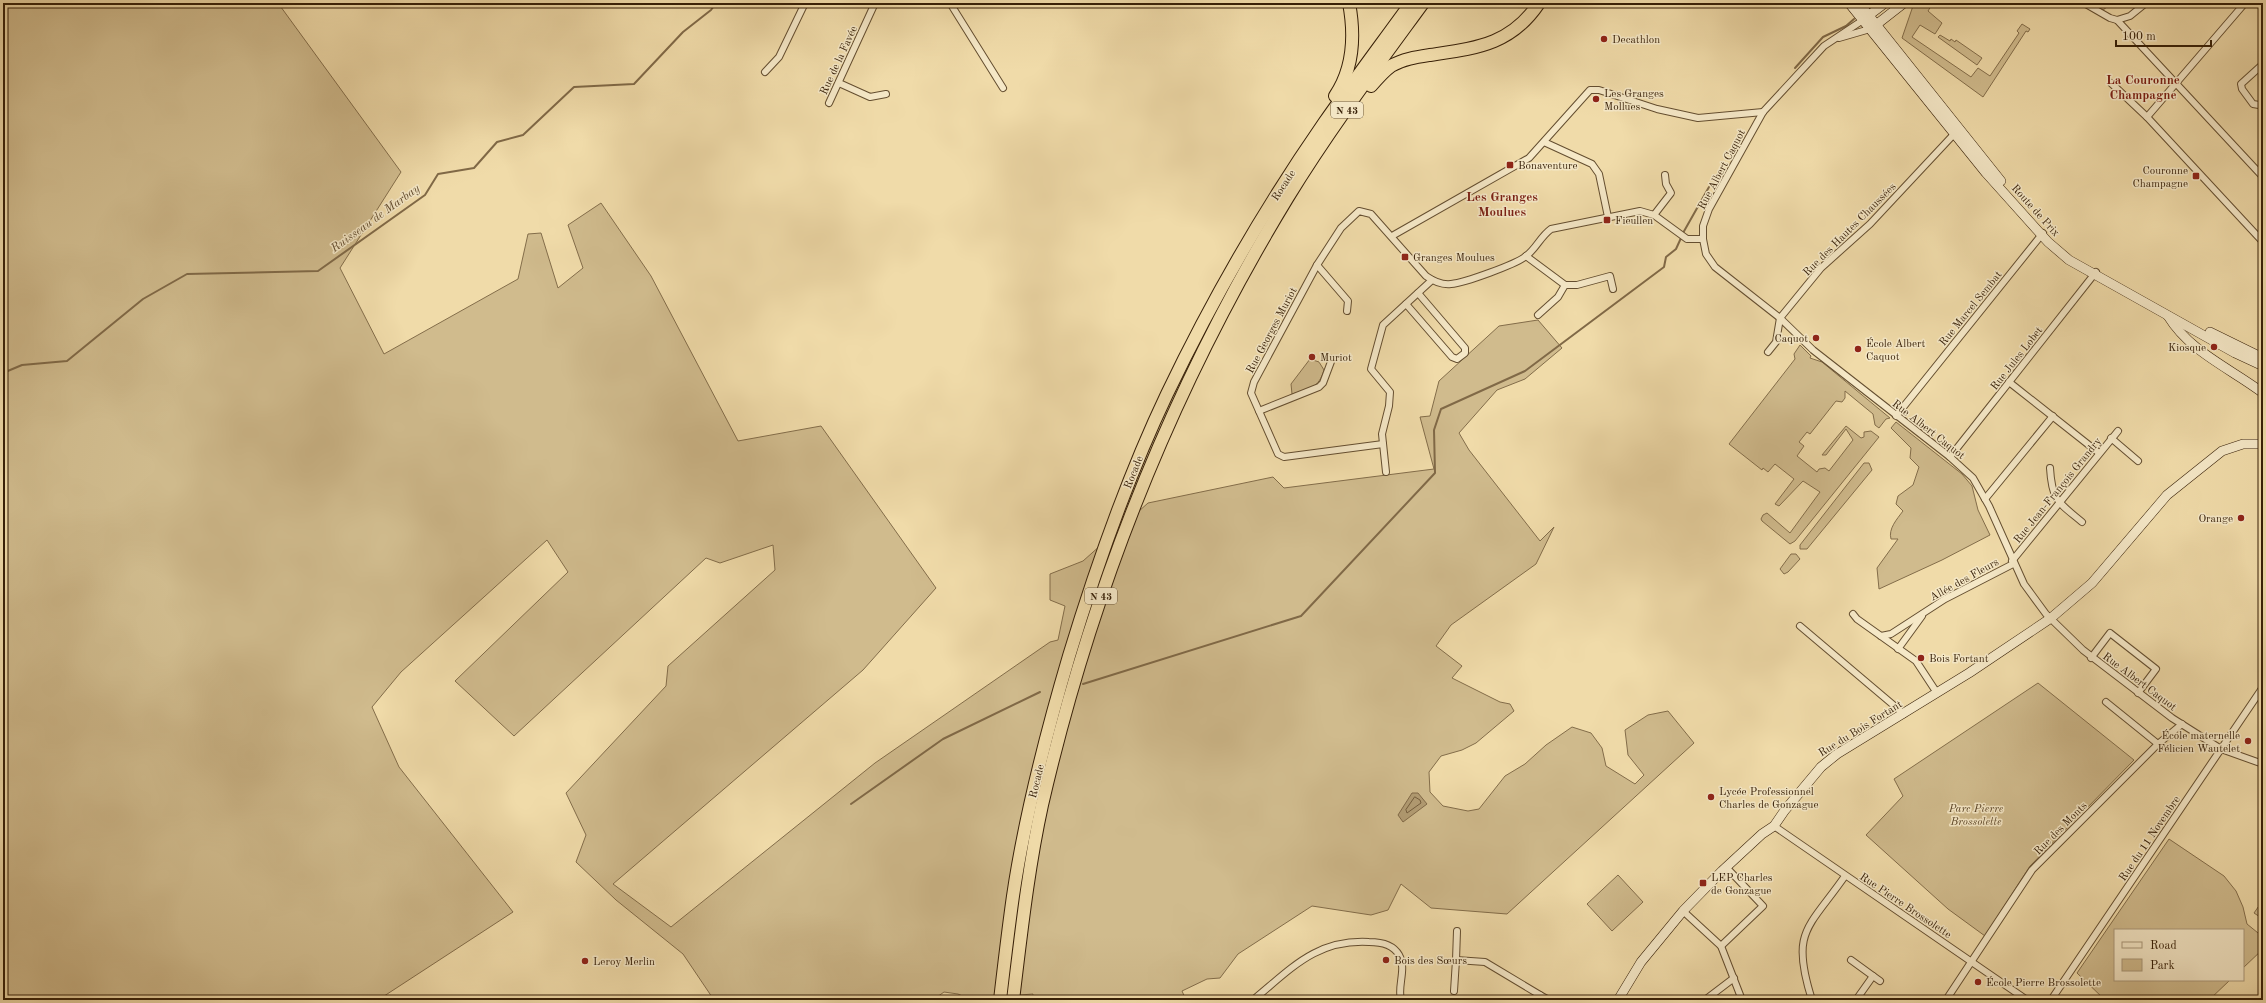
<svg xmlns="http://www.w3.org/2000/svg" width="2266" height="1003" font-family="'Old Standard TT',serif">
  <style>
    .green { fill: #d0bb8d; stroke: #836d4a }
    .water { fill: #b19b72; stroke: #806947 }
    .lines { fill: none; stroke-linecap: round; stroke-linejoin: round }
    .shore { stroke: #745d3c; stroke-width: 1 }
    .stream { stroke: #806947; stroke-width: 2 }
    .street-casing { stroke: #644e30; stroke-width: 8 }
    .secondary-casing { stroke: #361f07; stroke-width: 10 }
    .highway-casing { stroke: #361f07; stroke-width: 14 }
    .street { stroke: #f5e8c7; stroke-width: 6 }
    .secondary { stroke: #f5e8c7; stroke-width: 9 }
    .highway { stroke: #f0dba9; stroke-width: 12 }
    .poi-dot { fill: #8f2418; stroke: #f5e8c7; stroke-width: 1.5 }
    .labels { text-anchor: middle; stroke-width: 3; stroke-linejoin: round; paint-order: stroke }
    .shield { fill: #f5e8c7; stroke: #6f5b41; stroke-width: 1 }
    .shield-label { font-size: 10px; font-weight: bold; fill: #361f07 }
    .poi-label { font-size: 11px; fill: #361f07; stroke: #f5e8c7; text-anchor: start }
    .street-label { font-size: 11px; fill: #361f07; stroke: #f5e8c7 }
    .park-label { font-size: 11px; font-style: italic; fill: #5c4628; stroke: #f5e8c7 }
    .water-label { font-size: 12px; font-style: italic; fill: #614a2c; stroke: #f5e8c7 }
    .quarter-label { font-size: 13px; font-weight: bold; fill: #7a1f14; stroke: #f5e8c7 }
  </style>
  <rect width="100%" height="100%" fill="#f0dba9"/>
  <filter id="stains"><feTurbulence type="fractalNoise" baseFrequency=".005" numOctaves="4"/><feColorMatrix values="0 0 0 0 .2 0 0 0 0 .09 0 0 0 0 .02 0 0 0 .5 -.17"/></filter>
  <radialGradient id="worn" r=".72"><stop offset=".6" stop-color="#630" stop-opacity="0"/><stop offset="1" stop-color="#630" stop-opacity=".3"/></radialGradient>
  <!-- green -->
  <g class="green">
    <polygon points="3,3 278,3 401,172 340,268 384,354 518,279 528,234 541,233 558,288 583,268 568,225 601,203 651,276 738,441 821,426 936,588 863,670 613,884 671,927 875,763 1050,642 1058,640 1065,606 1050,600 1050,574 1083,561 1148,503 1273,477 1284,488 1434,469 1420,417 1430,416 1439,381 1499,326 1538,320 1562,348 1525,379 1497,390 1459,433 1469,450 1540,541 1554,527 1536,564 1451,625 1436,646 1462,666 1452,678 1500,702 1510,704 1514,711 1476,743 1462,750 1441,756 1429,772 1430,792 1443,806 1468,811 1479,809 1505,776 1525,764 1546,745 1572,727 1591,733 1602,748 1606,766 1635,784 1644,775 1628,755 1625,730 1648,715 1668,711 1694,743 1507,914 1431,908 1401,884 1388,910 1371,915 1312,906 1238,954 1220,978 1207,979 1182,991 1186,1000 1032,1000 1033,994 969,999 958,994 944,992 937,997 922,1000 714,1000 683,954 616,900 576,862 586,835 566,793 666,686 668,666 775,570 773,545 720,563 706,558 514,736 455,681 568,572 547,540 401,672 372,707 399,767 513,912 378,1000 3,1000"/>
    <polygon points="1914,3 1933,3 1928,11 1942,23 1935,34 1920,25 1912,37 1971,77 1978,68 1990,76 2019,33 2017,31 2022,24 2030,29 2028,32 2026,31 1983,97 1902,38"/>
    <polygon points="2084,3 2111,3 2100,13"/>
    <polygon points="1940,35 1950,41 1951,39 1955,42 1956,40 1982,58 1977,65 1938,37"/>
    <polygon points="1800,345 1811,356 1810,358 1822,362 1890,418 1886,419 1879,428 1875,425 1873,414 1845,391 1845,398 1842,402 1836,401 1810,434 1807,432 1799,442 1804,446 1797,456 1817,472 1819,469 1825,468 1829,471 1853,440 1846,429 1826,455 1822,455 1846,426 1861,438 1864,437 1864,432 1871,431 1879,437 1795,541 1790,544 1762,521 1761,519 1763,515 1767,513 1790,533 1820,492 1803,481 1779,506 1775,504 1794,479 1775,464 1768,472 1763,468 1762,470 1729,444 1795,359 1794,354"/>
    <path d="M 1310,359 L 1319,362 L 1324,370 C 1319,388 1309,389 1292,394 L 1291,384 Z"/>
    <path d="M 1896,422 L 1962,474 L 1972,486 L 1978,510 L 1990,535 L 1942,560 L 1879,589 L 1877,568 L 1898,539 L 1891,539 C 1888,529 1897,519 1903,511 L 1896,504 L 1898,496 L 1913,485 L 1919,467 L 1910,458 L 1911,448 L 1891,428 Z"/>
    <polygon points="1864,463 1869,463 1872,470 1807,549 1800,549 1800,545"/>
    <polygon points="1791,554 1796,554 1800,559 1788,572 1784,574 1780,569"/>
    <polygon points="2038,683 2134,760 2030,866 1985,936 1948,909 1866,835 1903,796 1894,779"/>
    <polygon points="2169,839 2224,876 2236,891 2243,907 2247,924 2263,937 2263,949 2243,968 2243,930 2115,930 2115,980 2230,980 2209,1000 2105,1000 2077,973"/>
    <polygon points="1618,875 1643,902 1612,931 1587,904"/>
    <polygon points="2263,900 2263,919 2254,913"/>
  </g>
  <!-- water -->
  <polygon class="water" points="1412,793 1418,793 1427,804 1403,822 1398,815"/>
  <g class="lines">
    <!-- shore -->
    <polygon class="shore" points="1415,797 1420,800 1421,803 1407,813 1406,810"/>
    <!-- stream -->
    <g class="stream">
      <polyline points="1795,68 1823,37 1846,26 1854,19"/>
      <polyline points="1683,233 1709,187"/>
      <polyline points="3,373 22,365 67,361 143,299 187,274 318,271 425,195 438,174 474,168 497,142 523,135 574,87 634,84 683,32 711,10 716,3"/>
      <polyline points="1083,684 1301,616 1435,473 1434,430 1441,409 1525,371 1664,267 1666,257 1676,249 1681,238"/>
      <polyline points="851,804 943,739 1040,692"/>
    </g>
    <!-- street casing -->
    <g class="street-casing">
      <g id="street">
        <polyline points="950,3 1003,88"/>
        <polyline points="2084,3 2110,18 2117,20 2263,177"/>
        <polyline points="1863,20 1824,46 1763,112 1709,209 1703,226 1703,239 1706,254 1715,267 1780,318 1813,350 1950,457 1973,478 1989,506 2024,584 2046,614 2083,650 2172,718 2221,749 2263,764"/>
        <polyline points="2117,20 2130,16 2146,3"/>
        <polyline points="1839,38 1870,29"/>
        <polyline points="2263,64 2241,84 2242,89 2253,104 2259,105 2263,102"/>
        <polyline points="765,72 779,57 805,3"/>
        <polyline points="839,83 870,97 886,94"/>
        <polyline points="2111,83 2147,117 2263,242"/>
        <polyline points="829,103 875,3"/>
        <polyline points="2147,117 2245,3"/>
        <polyline points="1544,142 1592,164 1599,174 1608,217"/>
        <polyline points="1654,215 1671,193 1666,184 1665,175"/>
        <polyline points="1392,236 1529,158 1590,90 1599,90 1657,109 1698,118 1763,112"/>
        <polyline points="1526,256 1565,285 1577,285 1610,276 1613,289"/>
        <polyline points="1317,265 1348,301 1347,311"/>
        <polyline points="1406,304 1452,357 1457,359 1465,353 1465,348 1418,293"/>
        <polyline points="1538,315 1558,297 1565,285"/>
        <polyline points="1768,352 1776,342 1780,318 1821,268 1870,224 1956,132"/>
        <polyline points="2009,382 2099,453"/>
        <polyline points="1259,411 1319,387 1323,383 1332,359"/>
        <polyline points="1896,416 2043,233"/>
        <polyline points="2111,438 2138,461"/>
        <path d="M 1383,444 L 1284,457 L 1278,454 L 1251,393 L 1254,382 L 1317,265 L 1341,228 L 1359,211 L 1371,214 L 1426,276 C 1433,281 1442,285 1451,284 C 1464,283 1517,264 1526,256 C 1536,249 1540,237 1551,229 L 1640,211 L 1654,215 L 1687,239 L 1703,239"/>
        <polyline points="1950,457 2096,272"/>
        <path d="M 2050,468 C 2052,501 2058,502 2082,522"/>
        <polyline points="1386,472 1382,434 1389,406 1390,392 1371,369 1383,325 1432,280"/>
        <polyline points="1985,499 2053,416"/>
        <polyline points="2012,561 2118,431"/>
        <polyline points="1853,614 1857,619 1916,661 1937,693"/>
        <polyline points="1800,626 1904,714"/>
        <polyline points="1881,636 1891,634 1945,599 2013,564"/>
        <polyline points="1898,649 1922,616"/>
        <polyline points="2091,658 2110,633 2156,669 2138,693"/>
        <polyline points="2106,702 2158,744"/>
        <polyline points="1774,826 2027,1000"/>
        <polyline points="1683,911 1721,946 1742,1000"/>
        <polyline points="1721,946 1763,906 1726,867"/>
        <polyline points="1456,960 1457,931"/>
        <polyline points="1851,960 1873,976 1856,1000"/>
        <polyline points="1873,976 1880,981"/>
        <polyline points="1454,991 1456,960 1485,962 1540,995 1537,1000"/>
        <polyline points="1540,995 1549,1000"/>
        <path d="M 1253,1000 C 1291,969 1316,939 1369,942 C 1380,942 1393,944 1399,955 C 1407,969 1397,986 1401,1000"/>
        <polyline points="1705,1000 1734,978"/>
        <path d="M 1812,1000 C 1790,931 1808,929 1845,876"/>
        <polyline points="1946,1000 2032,870 2158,744 2182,724"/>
        <polyline points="2051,1000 2263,687"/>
      </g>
    </g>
    <!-- secondary casing -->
    <g class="secondary-casing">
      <g id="secondary">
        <polyline points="1849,3 1986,173 2048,242 2069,260 2094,274 2235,353 2263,366"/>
        <polyline points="1859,3 2001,181"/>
        <polyline points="1864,19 1885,3"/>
        <polyline points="1872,28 1904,3"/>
        <path d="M 2168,316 C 2190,352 2230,368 2263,393"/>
        <polyline points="2210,332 2263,358"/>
        <polyline points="1618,1000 1641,962 1683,911 1722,871 1762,834 1774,826 1785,810 1821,767 1837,754 1969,673 2051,618 2092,583 2167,495 2222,451 2243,444 2263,444"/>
      </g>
    </g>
    <!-- highway casing -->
    <g class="highway-casing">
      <g id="highway">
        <path d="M 1371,86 C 1377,79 1384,71 1391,66 C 1403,59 1417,57 1430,55 C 1476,48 1511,45 1539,3"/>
        <path d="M 1335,96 C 1354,68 1355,35 1349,3"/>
        <path d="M 1000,1000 C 1004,966 1008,931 1013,896 C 1025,815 1046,734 1069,656 C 1096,567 1127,478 1167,394 C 1212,300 1265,208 1324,123 C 1352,83 1382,43 1411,3"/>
        <path d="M 1013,1000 C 1021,935 1028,869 1042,805 C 1092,588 1173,386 1288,197 C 1329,130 1377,66 1423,3"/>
      </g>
    </g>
    <!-- street -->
    <use href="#street" class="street"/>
    <!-- secondary -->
    <use href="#secondary" class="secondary"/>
    <!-- highway -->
    <use href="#highway" class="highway"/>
  </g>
  <!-- markers -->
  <g class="poi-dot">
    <circle cx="1604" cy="39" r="4"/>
    <circle cx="1596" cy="99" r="4"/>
    <rect x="1506" y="161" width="8" height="8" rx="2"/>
    <rect x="2192" y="172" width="8" height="8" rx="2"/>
    <rect x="1603" y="216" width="8" height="8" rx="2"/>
    <rect x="1401" y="253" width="8" height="8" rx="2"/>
    <circle cx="1816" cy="338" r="4"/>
    <circle cx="2214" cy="347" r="4"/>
    <circle cx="1858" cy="349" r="4"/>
    <circle cx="1312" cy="357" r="4"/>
    <circle cx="2241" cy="518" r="4"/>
    <circle cx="1921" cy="658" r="4"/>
    <circle cx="2248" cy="741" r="4"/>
    <circle cx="1711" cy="797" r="4"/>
    <rect x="1699" y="879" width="8" height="8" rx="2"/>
    <circle cx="1386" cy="960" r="4"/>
    <circle cx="585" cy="961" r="4"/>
    <circle cx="1978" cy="982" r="4"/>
  </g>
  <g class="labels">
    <!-- shield labels -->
    <g class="shield">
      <rect x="1331" y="102" width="32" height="16" rx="3"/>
      <rect x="1085" y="588" width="32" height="16" rx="3"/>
    </g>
    <g class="shield-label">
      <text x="1347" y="114">N 43</text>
      <text x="1101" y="600">N 43</text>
    </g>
    <!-- poi labels -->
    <g class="poi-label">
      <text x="1612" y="43">Decathlon</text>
      <text x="1604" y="97">Les Granges<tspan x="1604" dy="13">Mollues</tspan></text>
      <text x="1518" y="169">Bonaventure</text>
      <text x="2188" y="174" text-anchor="end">Couronne<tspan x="2188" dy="13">Champagne</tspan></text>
      <text x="1615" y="224">Fieullen</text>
      <text x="1413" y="261">Granges Moulues</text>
      <text x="1808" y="342" text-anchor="end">Caquot</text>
      <text x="1866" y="347">École Albert<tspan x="1866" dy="13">Caquot</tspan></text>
      <text x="2206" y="351" text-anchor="end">Kiosque</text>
      <text x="1320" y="361">Muriot</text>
      <text x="2233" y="522" text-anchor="end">Orange</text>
      <text x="1929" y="662">Bois Fortant</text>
      <text x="2240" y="739" text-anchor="end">École maternelle<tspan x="2240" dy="13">Félicien Wautelet</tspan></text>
      <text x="1719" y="795">Lycée Professionnel<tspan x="1719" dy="13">Charles de Gonzague</tspan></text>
      <text x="1711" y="881">LEP Charles<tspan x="1711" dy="13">de Gonzague</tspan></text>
      <text x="1394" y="964">Bois des Sœurs</text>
      <text x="593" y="965">Leroy Merlin</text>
      <text x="1986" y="986">École Pierre Brossolette</text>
    </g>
    <!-- street labels -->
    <g class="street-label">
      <text transform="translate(838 60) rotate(-65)" y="4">Rue de la Favée</text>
      <text transform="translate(1721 169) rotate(-62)" y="4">Rue Albert Caquot</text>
      <text transform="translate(1283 185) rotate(-57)" y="4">Rocade</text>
      <text transform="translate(2036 210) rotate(48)" y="4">Route de Prix</text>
      <text transform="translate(1849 229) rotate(-45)" y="4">Rue des Hautes Chaussées</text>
      <text transform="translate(1970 308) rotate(-51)" y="4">Rue Marcel Sembat</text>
      <text transform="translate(1271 330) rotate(-62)" y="4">Rue Georges Muriot</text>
      <text transform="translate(2016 358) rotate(-52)" y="4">Rue Jules Lobet</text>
      <text transform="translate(1929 429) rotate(38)" y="4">Rue Albert Caquot</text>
      <text transform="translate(1133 472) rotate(-68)" y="4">Rocade</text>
      <text transform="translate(2057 490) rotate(-51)" y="4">Rue Jean-François Grandry</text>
      <text transform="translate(1964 579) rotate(-29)" y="4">Allée des Fleurs</text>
      <text transform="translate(2140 681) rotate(37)" y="4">Rue Albert Caquot</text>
      <text transform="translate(1860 728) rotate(-32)" y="4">Rue du Bois Fortant</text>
      <text transform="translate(1036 781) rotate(-76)" y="4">Rocade</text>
      <text transform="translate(2060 828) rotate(-45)" y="4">Rue des Monts</text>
      <text transform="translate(2149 838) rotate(-56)" y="4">Rue du 11 Novembre</text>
      <text transform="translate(1906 905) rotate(34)" y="4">Rue Pierre Brossolette</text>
    </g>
    <!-- park labels -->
    <g class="park-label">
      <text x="1976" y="812">Parc Pierre<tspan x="1976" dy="13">Brossolette</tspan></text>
    </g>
    <!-- water labels -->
    <g class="water-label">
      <text transform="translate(375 218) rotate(-36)" y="4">Ruisseau de Marbay</text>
    </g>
    <!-- quarter labels -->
    <g class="quarter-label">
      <text x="2143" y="84">La Couronne<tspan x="2143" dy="15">Champagne</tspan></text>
      <text x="1502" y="201">Les Granges<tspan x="1502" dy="15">Moulues</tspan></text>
    </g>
  </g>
  <!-- margin -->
  <rect width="2266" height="1003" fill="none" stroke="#f0dba9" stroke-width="16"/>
  <rect x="4" y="4" width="2258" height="995" fill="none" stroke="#361f07" stroke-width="2"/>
  <rect x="8" y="8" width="2250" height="987" fill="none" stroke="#361f07"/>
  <!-- legend -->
  <rect x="2114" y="929" width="130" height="52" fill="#f5e8c7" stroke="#a9987a"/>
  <rect x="2122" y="942" width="20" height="6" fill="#f5e8c7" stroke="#a9987a"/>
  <text x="2150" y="949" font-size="12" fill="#361f07">Road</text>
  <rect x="2122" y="959" width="20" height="12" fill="#d0bb8d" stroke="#a9987a"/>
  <text x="2150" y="969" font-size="12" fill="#361f07">Park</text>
  <!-- scale -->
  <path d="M2116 40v6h95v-6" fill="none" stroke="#361f07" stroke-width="2"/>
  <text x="2122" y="40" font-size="12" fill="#361f07" stroke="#f5e8c7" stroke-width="3" paint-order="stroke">100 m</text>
  <rect width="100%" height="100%" filter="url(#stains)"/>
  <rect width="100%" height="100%" fill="url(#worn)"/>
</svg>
